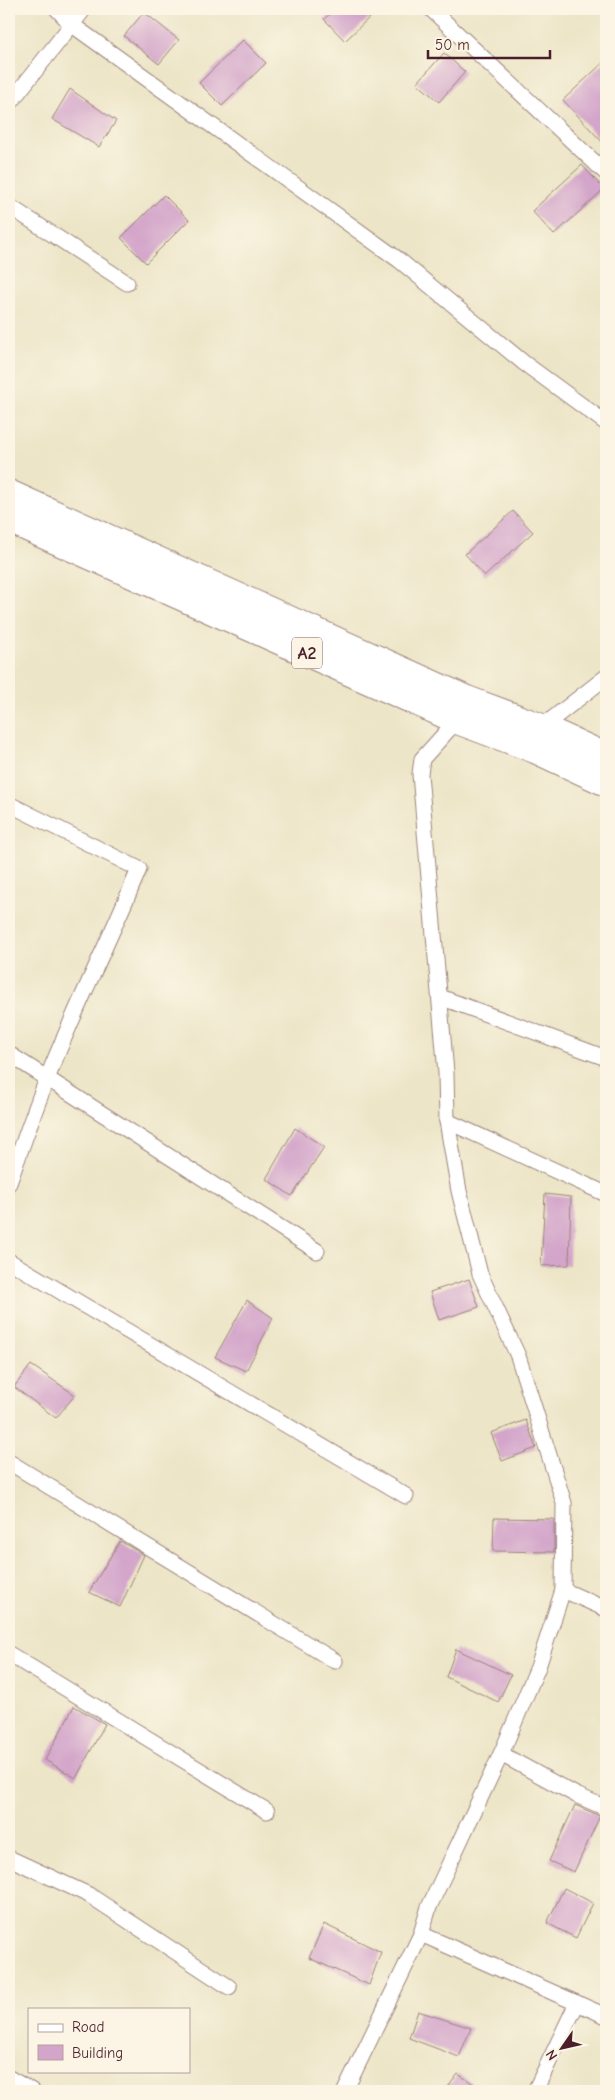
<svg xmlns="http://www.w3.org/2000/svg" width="615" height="2100" font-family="'Comic Neue',sans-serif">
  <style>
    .building { fill: #d3a5ca }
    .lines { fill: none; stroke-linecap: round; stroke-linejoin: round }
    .minor-casing { stroke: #9b8279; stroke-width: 17 }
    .trunk-casing { stroke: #9b8279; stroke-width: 28 }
    .minor { stroke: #fff; stroke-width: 15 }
    .trunk { stroke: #fff; stroke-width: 26 }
    .labels { text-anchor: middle; stroke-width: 5; stroke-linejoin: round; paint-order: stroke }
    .shield { fill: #fcf5e5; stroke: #7f5f63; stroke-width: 1 }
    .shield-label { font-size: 18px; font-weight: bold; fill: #4a1f2b }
  </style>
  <rect width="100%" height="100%" fill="#fcf5e5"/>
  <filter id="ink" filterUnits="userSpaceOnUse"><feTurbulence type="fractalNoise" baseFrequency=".02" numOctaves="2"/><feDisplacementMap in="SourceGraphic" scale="10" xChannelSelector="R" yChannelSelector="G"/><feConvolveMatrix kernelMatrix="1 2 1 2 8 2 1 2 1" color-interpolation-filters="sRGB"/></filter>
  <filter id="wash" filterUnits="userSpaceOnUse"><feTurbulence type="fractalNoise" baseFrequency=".0096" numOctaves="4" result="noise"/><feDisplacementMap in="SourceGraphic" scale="20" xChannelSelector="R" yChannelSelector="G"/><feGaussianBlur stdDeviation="1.12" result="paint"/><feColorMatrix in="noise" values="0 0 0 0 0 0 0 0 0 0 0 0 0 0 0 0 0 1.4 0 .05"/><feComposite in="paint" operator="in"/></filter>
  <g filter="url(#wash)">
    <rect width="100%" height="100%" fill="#ece5c7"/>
    <g id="blocks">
      <!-- building -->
      <g class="building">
        <polygon points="336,9 378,9 345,41 324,19"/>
        <polygon points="144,12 179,40 159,64 124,36"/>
        <polygon points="243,40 266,63 222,106 199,83"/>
        <polygon points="444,53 465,72 439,102 417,83"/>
        <polygon points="606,60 606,146 563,100"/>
        <polygon points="70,89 116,121 99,147 52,119"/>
        <polygon points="582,165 604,189 554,235 532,211"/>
        <polygon points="164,195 189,220 146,263 121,238"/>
        <polygon points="513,511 533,532 485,576 465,554"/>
        <polygon points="295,1128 324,1147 292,1196 266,1179"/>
        <polygon points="545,1194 571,1197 569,1265 541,1266"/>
        <polygon points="469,1279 479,1307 439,1320 430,1292"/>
        <polygon points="247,1300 273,1318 246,1371 215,1357"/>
        <polygon points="31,1365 75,1395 56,1418 14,1387"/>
        <polygon points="526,1420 536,1448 502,1461 491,1433"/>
        <polygon points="494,1518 554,1519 554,1552 493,1551"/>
        <polygon points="120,1541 144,1555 120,1607 89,1592"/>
        <polygon points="456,1649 511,1675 498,1702 446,1677"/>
        <polygon points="74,1706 105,1724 76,1778 45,1760"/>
        <polygon points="575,1805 600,1816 574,1872 549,1861"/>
        <polygon points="564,1888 593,1903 576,1938 547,1923"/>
        <polygon points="324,1924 381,1952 369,1985 309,1958"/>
        <polygon points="418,2011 471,2028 459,2057 409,2038"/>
        <polygon points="458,2074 485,2091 445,2091"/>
      </g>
    </g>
  </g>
  <g filter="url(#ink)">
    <use href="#blocks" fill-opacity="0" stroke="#9b8279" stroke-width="1"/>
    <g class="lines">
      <!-- minor casing -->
      <g class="minor-casing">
        <g id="minor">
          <polyline points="57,9 71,24 399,260 524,363 606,423"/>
          <polyline points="431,9 606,173"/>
          <polyline points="9,104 84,9"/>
          <polyline points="9,206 127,283"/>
          <polyline points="542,727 606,677"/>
          <path d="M 9,804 L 139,869 C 110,940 75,1008 47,1079 C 33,1114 21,1149 9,1183"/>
          <polyline points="440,997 606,1058"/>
          <polyline points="9,1054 317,1251"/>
          <polyline points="447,1121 606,1194"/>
          <polyline points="9,1261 406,1496"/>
          <polyline points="9,1462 335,1661"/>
          <polyline points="563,1590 606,1609"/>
          <polyline points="9,1654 267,1811"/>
          <polyline points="501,1754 576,1795 606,1808"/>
          <polyline points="9,1858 89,1895 229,1987"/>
          <polyline points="421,1934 606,2016"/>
          <polyline points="9,2078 32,2091"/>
          <polyline points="345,2091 421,1934 429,1907 501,1754 538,1667 563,1590 564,1503 518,1356 480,1274 459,1191 447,1121 446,1073 420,774 422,759 449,729 460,722"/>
          <polyline points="535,2091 577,2003"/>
        </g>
      </g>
      <!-- trunk casing -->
      <g class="trunk-casing">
        <g id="trunk">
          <polyline points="9,493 467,699 542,727 606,756"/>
          <polyline points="9,520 460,722 535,750 606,783"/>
        </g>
      </g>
      <!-- minor -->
      <use href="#minor" class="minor"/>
      <!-- trunk -->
      <use href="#trunk" class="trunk"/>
    </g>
  </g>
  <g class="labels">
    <!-- shield labels -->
    <rect class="shield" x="292" y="637.5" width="30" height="31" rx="4"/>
    <g class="shield-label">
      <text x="307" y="659">A2</text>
    </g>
  </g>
  <!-- margin -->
  <rect width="615" height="2100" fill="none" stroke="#fcf5e5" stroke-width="30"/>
  <!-- legend -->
  <rect x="28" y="2008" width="162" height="65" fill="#fcf5e5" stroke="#b59f9b"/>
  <rect x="38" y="2024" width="25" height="8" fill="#ffffff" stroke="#b59f9b"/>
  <text x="72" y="2032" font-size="15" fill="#4a1f2b">Road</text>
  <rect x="38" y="2045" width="25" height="15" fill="#d3a5ca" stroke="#b59f9b"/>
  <text x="72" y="2058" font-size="15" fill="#4a1f2b">Building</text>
  <!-- north arrow -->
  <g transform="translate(562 2048) rotate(236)" stroke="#fcf5e5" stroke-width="4" paint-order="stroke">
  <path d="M0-4L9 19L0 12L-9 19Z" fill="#4a1f2b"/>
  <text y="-8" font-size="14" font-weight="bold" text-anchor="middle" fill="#4a1f2b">N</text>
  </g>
  <!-- scale -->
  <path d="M428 50v8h122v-8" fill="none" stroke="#4a1f2b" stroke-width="2.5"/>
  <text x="435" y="50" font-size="15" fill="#4a1f2b" stroke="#fcf5e5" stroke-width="4" paint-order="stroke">50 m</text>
</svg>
